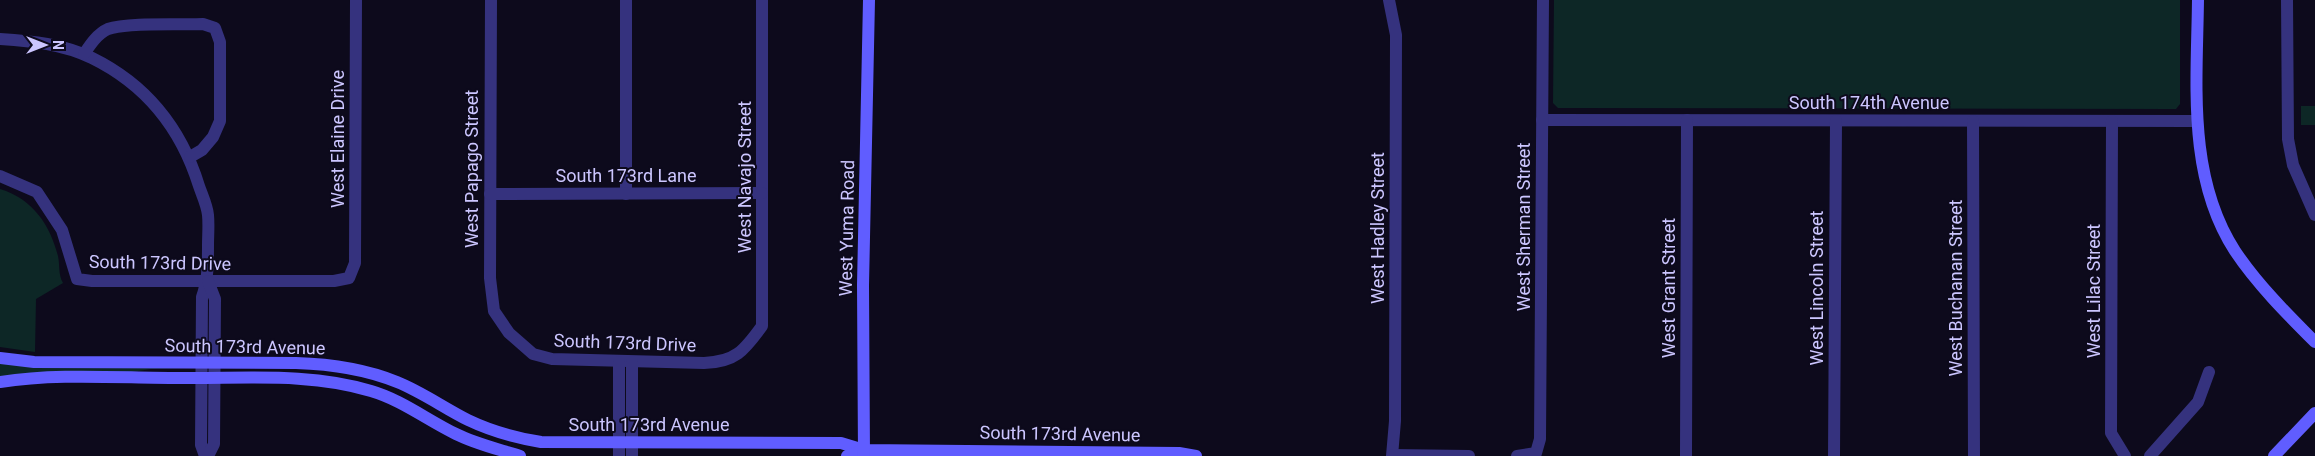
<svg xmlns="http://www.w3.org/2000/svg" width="2315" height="456" font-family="Roboto,sans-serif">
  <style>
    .green { fill: #0d2726 }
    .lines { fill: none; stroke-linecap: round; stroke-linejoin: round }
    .street { stroke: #35327e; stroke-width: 12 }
    .secondary { stroke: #605dff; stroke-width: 12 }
    .labels { text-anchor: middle; stroke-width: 4; stroke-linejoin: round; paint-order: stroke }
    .street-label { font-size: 18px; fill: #ccc6ff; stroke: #0d0a1c }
  </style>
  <rect width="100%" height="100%" fill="#0d0a1c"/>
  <!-- green -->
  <g class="green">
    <polygon points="1554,0 2180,0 2180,104 2176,109 1558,108 1553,103"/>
    <rect x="2301" y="106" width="14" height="19"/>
    <path d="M 0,189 C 33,199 50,225 58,256 C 60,265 58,274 63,283 L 36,299 L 35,352 L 0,347 Z"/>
    <polygon points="0,362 185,368 151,369 126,373 0,378"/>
  </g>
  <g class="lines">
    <!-- street -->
    <g class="street">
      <path d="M 491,0 L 490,278 L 494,311 L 509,333 L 533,354 L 552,359 L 704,363 C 735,362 744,351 762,326 L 762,0"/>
      <polyline points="626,0 626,194"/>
      <polyline points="1389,0 1396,35 1395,421 1392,456"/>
      <polyline points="2287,0 2288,139 2293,165 2315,215"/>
      <path d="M 0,39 C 32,41 63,44 92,58 C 147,85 181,128 199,186 C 202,195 207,205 208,215 C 209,225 208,235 208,245 C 208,264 208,280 202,297 L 201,445 L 205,456"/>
      <path d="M 84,54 C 90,45 97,34 108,29 C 127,22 181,25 203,24 L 215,28 L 220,42 L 220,121 L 213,137 L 202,150 L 190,157"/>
      <polyline points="1542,120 2197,121"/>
      <polyline points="1973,121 1974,456"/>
      <polyline points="2112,121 2111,433 2125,456"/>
      <polyline points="0,176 37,192 62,230 77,279 92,281 334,281 349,278 355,263 356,0"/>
      <polyline points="490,194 762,193"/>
      <polyline points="208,281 215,299 214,444 208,456"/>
      <polyline points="619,362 619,456"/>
      <polyline points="632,362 632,456"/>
      <polyline points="1393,455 1469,456"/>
      <polyline points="1517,456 1536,453 1540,439 1543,0"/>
      <polyline points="1686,456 1687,120"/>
      <polyline points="1834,456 1836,121"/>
      <polyline points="2150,456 2198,402 2209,372"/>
    </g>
    <!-- secondary -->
    <g class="secondary">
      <path d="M 2198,0 C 2197,84 2187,177 2235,251 C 2257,284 2287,314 2315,342"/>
      <path d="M 0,358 L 34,362 L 296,363 C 330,364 365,369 397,382 C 422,392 444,408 468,420 C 491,431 516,438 541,442 L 841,443 L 864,450 L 1179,453 L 1196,456"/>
      <path d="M 0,382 C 58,373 119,378 178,378 C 242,379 309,372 371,391 C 402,400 427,420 456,434 C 476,444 498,449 520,456"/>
      <polyline points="847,456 864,450"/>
      <polyline points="864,456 863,285 869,0"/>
      <polyline points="2274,456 2315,413"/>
    </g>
  </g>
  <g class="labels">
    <!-- street labels -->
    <g class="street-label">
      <text x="1869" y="109">South 174th Avenue</text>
      <text transform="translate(338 139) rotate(-90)" y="6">West Elaine Drive</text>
      <text transform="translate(472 169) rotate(-90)" y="6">West Papago Street</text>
      <text x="626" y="182">South 173rd Lane</text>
      <text transform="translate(745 177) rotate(-90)" y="6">West Navajo Street</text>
      <text transform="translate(1524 227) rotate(-90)" y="6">West Sherman Street</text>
      <text transform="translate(847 228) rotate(-89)" y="6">West Yuma Road</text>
      <text transform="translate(1378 228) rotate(-90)" y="6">West Hadley Street</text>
      <text transform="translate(160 263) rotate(1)" y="6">South 173rd Drive</text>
      <text transform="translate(1669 288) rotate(-90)" y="6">West Grant Street</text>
      <text transform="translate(1817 288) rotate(-90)" y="6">West Lincoln Street</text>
      <text transform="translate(1956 288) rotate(-90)" y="6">West Buchanan Street</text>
      <text transform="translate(2094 291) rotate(-90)" y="6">West Lilac Street</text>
      <text transform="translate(625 343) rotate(2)" y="6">South 173rd Drive</text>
      <text transform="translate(245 347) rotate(1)" y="6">South 173rd Avenue</text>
      <text x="649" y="431">South 173rd Avenue</text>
      <text transform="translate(1060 434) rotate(1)" y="6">South 173rd Avenue</text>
    </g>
  </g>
  <!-- north arrow -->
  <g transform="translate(45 45) rotate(90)" stroke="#0d0a1c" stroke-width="4" paint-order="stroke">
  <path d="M0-4L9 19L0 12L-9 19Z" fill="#ccc6ff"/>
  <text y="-8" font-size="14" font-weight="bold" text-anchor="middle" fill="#ccc6ff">N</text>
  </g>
</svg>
